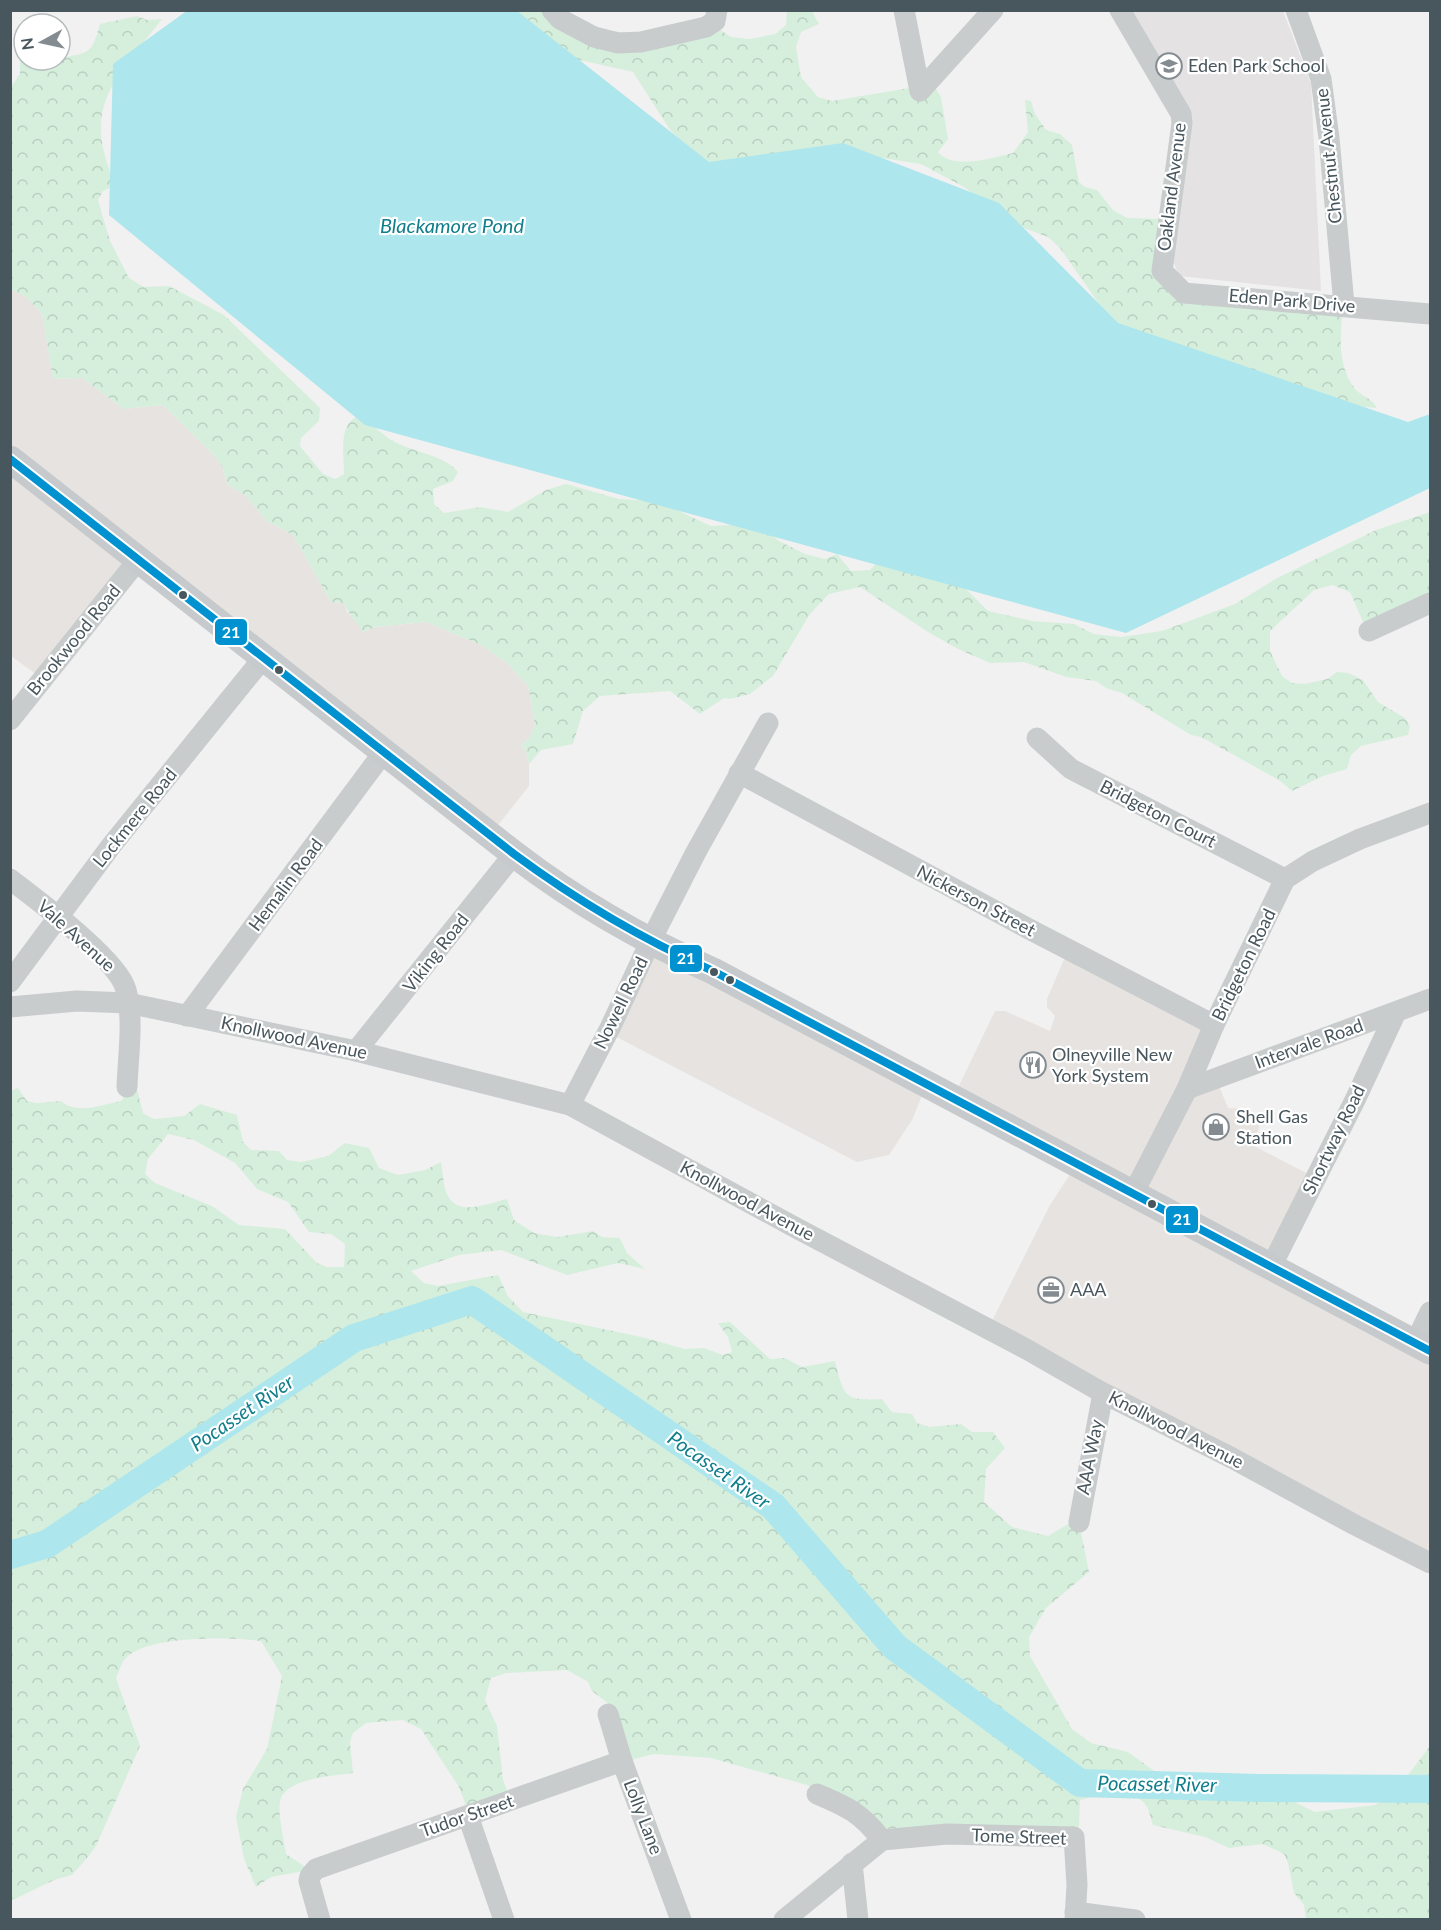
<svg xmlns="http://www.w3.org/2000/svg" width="1441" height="1930" font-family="Lato,sans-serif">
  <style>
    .commercial { fill: #e6e3e0 }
    .education { fill: #e4e2e3 }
    .forest { fill: url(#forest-crowns); fill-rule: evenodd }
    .water { fill: #ade6ec }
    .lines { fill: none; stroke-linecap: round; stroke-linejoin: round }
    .river { stroke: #ade6ec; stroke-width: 28 }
    .minor { stroke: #c8cccd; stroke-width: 21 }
    .major { stroke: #c7cacc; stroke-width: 27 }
    .bus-1-casing { stroke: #fff; stroke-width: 12 }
    .bus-1 { stroke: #0092d0; stroke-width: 8 }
    .bus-dot { fill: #48565d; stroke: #fff; stroke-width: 2 }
    .labels { text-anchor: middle; stroke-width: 4.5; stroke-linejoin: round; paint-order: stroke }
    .poi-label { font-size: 18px; fill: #48565d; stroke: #fff; text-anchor: start }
    .street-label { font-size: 18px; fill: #48565d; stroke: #fff }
    .water-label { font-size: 20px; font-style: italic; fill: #107e8b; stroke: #fff }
    .line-badge { stroke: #fff; stroke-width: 2 }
    .badge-label { font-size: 16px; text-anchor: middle; font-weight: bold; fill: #fff }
  </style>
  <defs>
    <pattern id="forest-crowns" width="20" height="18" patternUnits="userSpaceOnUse" patternTransform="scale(1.5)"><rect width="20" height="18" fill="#d6efdd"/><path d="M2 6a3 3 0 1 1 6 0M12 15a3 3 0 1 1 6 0" fill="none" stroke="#b9cfc0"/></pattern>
  </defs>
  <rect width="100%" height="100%" fill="#f2f1f1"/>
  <!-- commercial -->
  <g class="commercial">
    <polygon points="11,289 26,297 42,314 53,379 82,378 124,409 163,405 215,456 222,466 227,484 245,495 267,521 293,535 331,602 344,603 347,612 358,623 363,632 376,627 426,622 481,645 507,663 528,686 535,725 530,737 521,746 526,751 529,764 529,786 491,834 143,563 40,677 11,656"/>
    <polygon points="644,950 925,1088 912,1120 889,1155 857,1162 607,1032"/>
    <polygon points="1068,950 1214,1025 1191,1079 1217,1081 1228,1108 1247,1109 1260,1120 1259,1128 1252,1145 1316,1178 1271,1264 1408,1341 1430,1311 1430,1563 990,1325 1050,1205 1076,1165 954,1096 995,1011 1005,1011 1050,1031 1055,1016 1047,1007 1047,999"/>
  </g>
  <!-- education -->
  <polygon class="education" points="1125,11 1283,11 1311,84 1321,291 1179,276 1172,258 1189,125"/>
  <!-- forest -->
  <g class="forest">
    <path d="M 496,11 L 552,11 L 581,27 L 658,37 L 711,24 L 731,37 L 750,39 L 775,34 L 786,25 L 787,11 L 812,11 L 819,24 L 801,32 L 796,47 L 801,77 L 818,97 L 832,101 L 933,84 L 941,97 L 948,139 L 938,152 C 953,170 992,158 1013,153 L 1028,132 L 1025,100 L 1031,101 L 1035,114 L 1046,130 L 1060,134 L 1072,145 L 1079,182 L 1085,187 L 1097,190 L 1113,210 L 1127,218 L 1165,219 L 1162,259 L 1177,287 L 1343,308 C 1340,334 1337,368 1356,390 C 1363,397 1372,398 1377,408 L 1344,405 L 1121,327 L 1104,311 L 1060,248 L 1048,237 L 1016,225 L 964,187 L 921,164 L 882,158 L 731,165 L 702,161 L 670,130 L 633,72 L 566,57 Z"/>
    <path d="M 137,16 L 147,20 L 162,19 C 138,52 98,87 101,132 C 101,149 110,169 114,186 L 103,191 L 98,200 L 110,241 L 129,278 L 144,287 L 169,286 L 224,315 L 320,408 L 319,421 L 301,438 L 300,446 L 323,474 L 335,479 L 344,474 C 344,457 338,426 356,417 C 374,423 380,434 395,442 C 415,453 443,454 458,472 L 453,481 L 433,489 L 434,504 L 444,513 L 480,507 L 508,512 L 546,490 L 566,484 L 619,499 L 666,502 L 685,514 L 711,526 L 747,524 L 764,529 L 779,541 L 805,554 L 825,559 L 837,554 L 851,571 L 870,570 L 882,557 L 940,573 L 966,589 L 988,611 L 1032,621 L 1074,624 L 1094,634 L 1121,637 L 1162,631 L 1235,604 L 1275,579 L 1376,530 L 1430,512 L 1430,602 L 1366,629 L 1350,592 L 1332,585 L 1314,590 L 1270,631 L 1270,651 L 1282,676 L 1292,683 L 1304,684 L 1327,679 L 1337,672 L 1348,673 L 1363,680 L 1378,702 L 1405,718 L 1410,726 L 1408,735 L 1361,746 L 1351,755 L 1347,769 L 1323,776 L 1292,791 L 1279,780 L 1201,737 L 1191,735 L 1122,693 L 1106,688 L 1096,681 L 1066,677 L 1024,662 L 990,663 L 958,649 L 928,632 L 860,587 L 829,594 L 810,614 L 773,676 L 750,694 L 730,699 L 724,698 L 700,714 L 670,691 L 600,696 L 583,711 L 573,744 L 541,750 L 529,764 L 526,751 L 521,746 L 530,737 L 535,725 L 528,686 L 507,663 L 481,645 L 426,622 L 376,627 L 363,632 C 357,621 348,615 344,603 L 331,602 L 293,535 L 267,521 L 245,495 L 227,484 L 222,466 L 215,456 L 163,405 L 124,409 L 82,378 L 53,379 L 42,314 L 26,297 L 11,289 L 10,88 L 20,74 L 20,54 L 24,54 L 24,60 L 60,60 L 60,58 C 89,53 92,54 100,24 Z"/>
    <path d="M 135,1081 L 143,1113 L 154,1119 L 184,1116 L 200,1104 L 237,1115 L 243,1142 L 251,1150 L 279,1151 L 287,1160 L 301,1162 L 328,1156 L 345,1143 L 369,1148 L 379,1168 L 398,1175 L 425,1170 L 441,1162 C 443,1172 443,1188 448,1196 C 459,1217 489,1203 507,1199 L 514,1220 L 534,1233 L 557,1237 L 593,1231 L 602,1237 L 620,1238 L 627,1253 L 645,1269 L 618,1263 L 567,1275 L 501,1250 L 459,1255 L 411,1271 L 424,1283 L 438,1286 L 498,1275 L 508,1296 L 523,1312 L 646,1338 L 685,1349 L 704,1348 L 723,1355 L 732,1352 L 728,1337 L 718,1323 L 730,1322 L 770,1359 L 785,1358 L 802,1367 L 835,1361 C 844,1397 844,1401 882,1399 L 892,1412 L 912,1414 L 917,1423 L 929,1427 L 961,1424 L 972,1432 L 993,1432 L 1005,1448 L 986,1469 L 984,1502 L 1012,1527 L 1048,1536 L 1078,1518 L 1089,1572 L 1046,1608 L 1029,1637 L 1030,1656 L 1072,1729 L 1091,1743 L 1128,1752 L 1164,1778 L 1205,1775 L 1233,1786 L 1251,1787 L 1278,1794 L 1315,1812 L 1376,1805 L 1398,1788 L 1430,1746 L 1430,1919 L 1306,1919 L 1304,1905 L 1294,1893 L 1288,1863 L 1284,1854 L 1263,1844 L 1229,1848 L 1205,1837 L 1153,1825 C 1151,1820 1150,1813 1147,1807 C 1133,1784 1101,1796 1080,1800 L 1079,1826 L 1070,1837 L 889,1834 L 846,1802 L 807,1785 L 711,1758 L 654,1754 L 630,1760 L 610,1705 L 592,1691 L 588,1682 L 567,1670 L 506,1673 L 491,1678 L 485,1700 L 497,1726 L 503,1780 L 510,1798 L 469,1814 L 459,1787 L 421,1729 L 403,1720 L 366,1723 L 353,1733 L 350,1742 L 353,1773 C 334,1776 282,1778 280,1803 C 278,1817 284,1839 286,1854 L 310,1870 L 271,1877 L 256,1887 L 244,1859 L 236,1817 L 243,1789 L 267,1749 L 282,1676 L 261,1641 C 230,1637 148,1635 126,1658 C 121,1662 119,1673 116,1678 L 140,1746 L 96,1846 L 88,1857 L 72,1875 L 54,1880 L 11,1901 L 10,1283 L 12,1278 L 10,1091 L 18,1088 L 27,1101 L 36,1103 L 61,1101 C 78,1115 100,1105 121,1101 ZM 168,1134 L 194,1140 L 235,1163 L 257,1189 L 288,1202 L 309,1232 L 331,1234 L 345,1244 L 344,1267 L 327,1267 L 317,1263 L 285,1229 L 239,1225 L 212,1206 L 155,1183 L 145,1174 L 148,1159 Z"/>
  </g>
  <!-- water -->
  <polygon class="water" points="188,10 517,11 709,162 843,143 999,203 1118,323 1408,422 1430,414 1430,488 1126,633 365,425 109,215 113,64"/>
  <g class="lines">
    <!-- river -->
    <polyline class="river" points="10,1555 47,1544 354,1338 472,1300 773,1506 895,1647 1080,1783 1259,1788 1430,1789"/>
    <!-- minor -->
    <g class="minor">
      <polyline points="552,10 560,19 594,37 618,43 641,42 706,27 715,21 717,10"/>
      <polyline points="904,10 920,91"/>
      <polyline points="1120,10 1181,114 1182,123 1162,271 1184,293 1430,314"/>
      <polyline points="1296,10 1321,79 1329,138 1344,305"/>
      <polyline points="920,91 993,10"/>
      <polyline points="1369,631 1430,603"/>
      <polyline points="10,720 138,560"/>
      <polyline points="1037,738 1071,769 1285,879"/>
      <polyline points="739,773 1029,929 1214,1025"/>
      <path d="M 10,879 C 37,900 119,960 126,990 C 134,1018 128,1057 127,1087"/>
      <polyline points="10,982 111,846 264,657"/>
      <polyline points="10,1007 77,1001 128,1003 356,1051 570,1105 800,1230 1028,1350 1103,1393 1232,1458 1355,1525 1430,1563"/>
      <polyline points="187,1016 383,753"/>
      <polyline points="356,1051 514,854"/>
      <polyline points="1187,1089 1430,999"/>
      <polyline points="570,1105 610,1028 651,940 696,852 768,723"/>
      <polyline points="1133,1194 1187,1089 1214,1025 1285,879 1313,861 1360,839 1430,813"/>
      <polyline points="1271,1267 1355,1100 1396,1012"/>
      <polyline points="1415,1343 1430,1312"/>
      <polyline points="1079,1522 1103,1393"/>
      <polyline points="608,1714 622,1761 681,1920"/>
      <path d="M 817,1794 C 848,1807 861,1813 882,1840"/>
      <polyline points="468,1816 504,1920"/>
      <polyline points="882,1840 947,1834 1074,1837 1077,1885 1075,1920"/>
      <polyline points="852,1863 858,1920"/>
      <polyline points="1075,1912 1135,1920"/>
      <polyline points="320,1920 309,1881 310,1876 316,1869 622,1761"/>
      <polyline points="784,1920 882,1840"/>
    </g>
    <!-- major -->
    <path class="major" d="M 10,459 L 514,854 C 575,901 643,940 713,971 L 1430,1351"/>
    <!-- bus-1 casing -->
    <g class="bus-1-casing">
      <path id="bus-1" d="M 10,459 L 514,854 C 576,900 642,939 713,971 L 1430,1351"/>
    </g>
    <!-- bus-1 -->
    <use href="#bus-1" class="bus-1"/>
  </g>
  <!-- icons -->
  <defs>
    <g id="school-ring" transform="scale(1.35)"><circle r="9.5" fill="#fff" stroke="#848c91" stroke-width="1.5"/><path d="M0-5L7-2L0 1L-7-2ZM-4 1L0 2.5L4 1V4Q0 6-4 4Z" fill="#848c91"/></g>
    <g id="restaurant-ring" transform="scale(1.35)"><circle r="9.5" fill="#fff" stroke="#848c91" stroke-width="1.5"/><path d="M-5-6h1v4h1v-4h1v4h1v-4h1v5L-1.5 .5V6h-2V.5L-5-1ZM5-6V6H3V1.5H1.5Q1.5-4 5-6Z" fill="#848c91"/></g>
    <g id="shop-ring" transform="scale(1.35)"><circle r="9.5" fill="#fff" stroke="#848c91" stroke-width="1.5"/><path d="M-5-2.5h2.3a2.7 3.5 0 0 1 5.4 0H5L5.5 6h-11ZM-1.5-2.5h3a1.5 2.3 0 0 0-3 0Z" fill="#848c91"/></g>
    <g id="office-ring" transform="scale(1.35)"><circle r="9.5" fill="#fff" stroke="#848c91" stroke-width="1.5"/><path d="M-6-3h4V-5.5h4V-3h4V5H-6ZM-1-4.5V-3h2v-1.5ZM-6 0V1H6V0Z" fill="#848c91"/></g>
  </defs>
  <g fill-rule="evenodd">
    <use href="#school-ring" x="1169" y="66"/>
    <use href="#restaurant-ring" x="1033" y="1065"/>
    <use href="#shop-ring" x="1216" y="1127"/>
    <use href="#office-ring" x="1051" y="1290"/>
  </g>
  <!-- markers -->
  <g class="bus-dot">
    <circle cx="183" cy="595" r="5"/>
    <circle cx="279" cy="670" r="5"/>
    <circle cx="714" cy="972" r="5"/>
    <circle cx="730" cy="980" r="5"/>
    <circle cx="1152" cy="1204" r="5"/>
  </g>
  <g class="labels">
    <!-- poi labels -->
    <g class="poi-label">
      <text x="1188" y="72">Eden Park School</text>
      <text x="1052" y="1061">Olneyville New<tspan x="1052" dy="21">York System</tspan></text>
      <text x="1236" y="1123">Shell Gas<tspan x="1236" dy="21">Station</tspan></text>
      <text x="1070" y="1296">AAA</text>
    </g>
    <!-- street labels -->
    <g class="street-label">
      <text transform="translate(1329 156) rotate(-96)" y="6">Chestnut Avenue</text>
      <text transform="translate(1172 187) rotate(-83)" y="6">Oakland Avenue</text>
      <text transform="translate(1292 301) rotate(5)" y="6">Eden Park Drive</text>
      <text transform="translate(74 640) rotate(-51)" y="6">Brookwood Road</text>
      <text transform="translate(1158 814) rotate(27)" y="6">Bridgeton Court</text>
      <text transform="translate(135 818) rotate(-51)" y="6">Lockmere Road</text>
      <text transform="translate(286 885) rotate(-53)" y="6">Hemalin Road</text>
      <text transform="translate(976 901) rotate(28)" y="6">Nickerson Street</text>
      <text transform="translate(76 936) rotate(42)" y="6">Vale Avenue</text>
      <text transform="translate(436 953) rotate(-52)" y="6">Viking Road</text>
      <text transform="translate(1244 965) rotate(-64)" y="6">Bridgeton Road</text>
      <text transform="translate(621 1003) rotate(-64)" y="6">Nowell Road</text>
      <text transform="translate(294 1038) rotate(12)" y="6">Knollwood Avenue</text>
      <text transform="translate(1309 1044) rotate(-20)" y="6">Intervale Road</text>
      <text transform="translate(1334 1140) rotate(-64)" y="6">Shortway Road</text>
      <text transform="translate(747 1201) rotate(28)" y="6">Knollwood Avenue</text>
      <text transform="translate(1176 1430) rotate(27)" y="6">Knollwood Avenue</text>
      <text transform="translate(1090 1457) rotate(-79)" y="6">AAA Way</text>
      <text transform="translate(467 1816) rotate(-19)" y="6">Tudor Street</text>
      <text transform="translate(643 1817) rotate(69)" y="6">Lolly Lane</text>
      <text transform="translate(1019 1837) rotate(2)" y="6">Tome Street</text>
    </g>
    <!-- water labels -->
    <g class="water-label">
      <text x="452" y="233">Blackamore Pond</text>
      <text transform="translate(242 1413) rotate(-34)" y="7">Pocasset River</text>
      <text transform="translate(719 1470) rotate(35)" y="7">Pocasset River</text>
      <text transform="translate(1157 1784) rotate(1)" y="7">Pocasset River</text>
    </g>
  </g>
  <g class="line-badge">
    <rect x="214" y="618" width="34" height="28" rx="6" fill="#0092d0"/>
    <rect x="669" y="944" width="34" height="29" rx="6" fill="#0092d0"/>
    <rect x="1165" y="1205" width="34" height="29" rx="6" fill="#0092d0"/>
  </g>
  <g class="badge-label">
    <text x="231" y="638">21</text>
    <text x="686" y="964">21</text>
    <text x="1182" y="1225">21</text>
  </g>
  <!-- border -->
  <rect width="1441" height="1930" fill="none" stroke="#48565d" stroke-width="24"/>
  <!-- north arrow -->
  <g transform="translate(42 42) rotate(262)"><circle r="28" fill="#ffffff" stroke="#b6bbbe" stroke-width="1.5"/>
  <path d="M0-4.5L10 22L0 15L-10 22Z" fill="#848c91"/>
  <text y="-9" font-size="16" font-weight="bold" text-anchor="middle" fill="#48565d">N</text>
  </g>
</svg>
